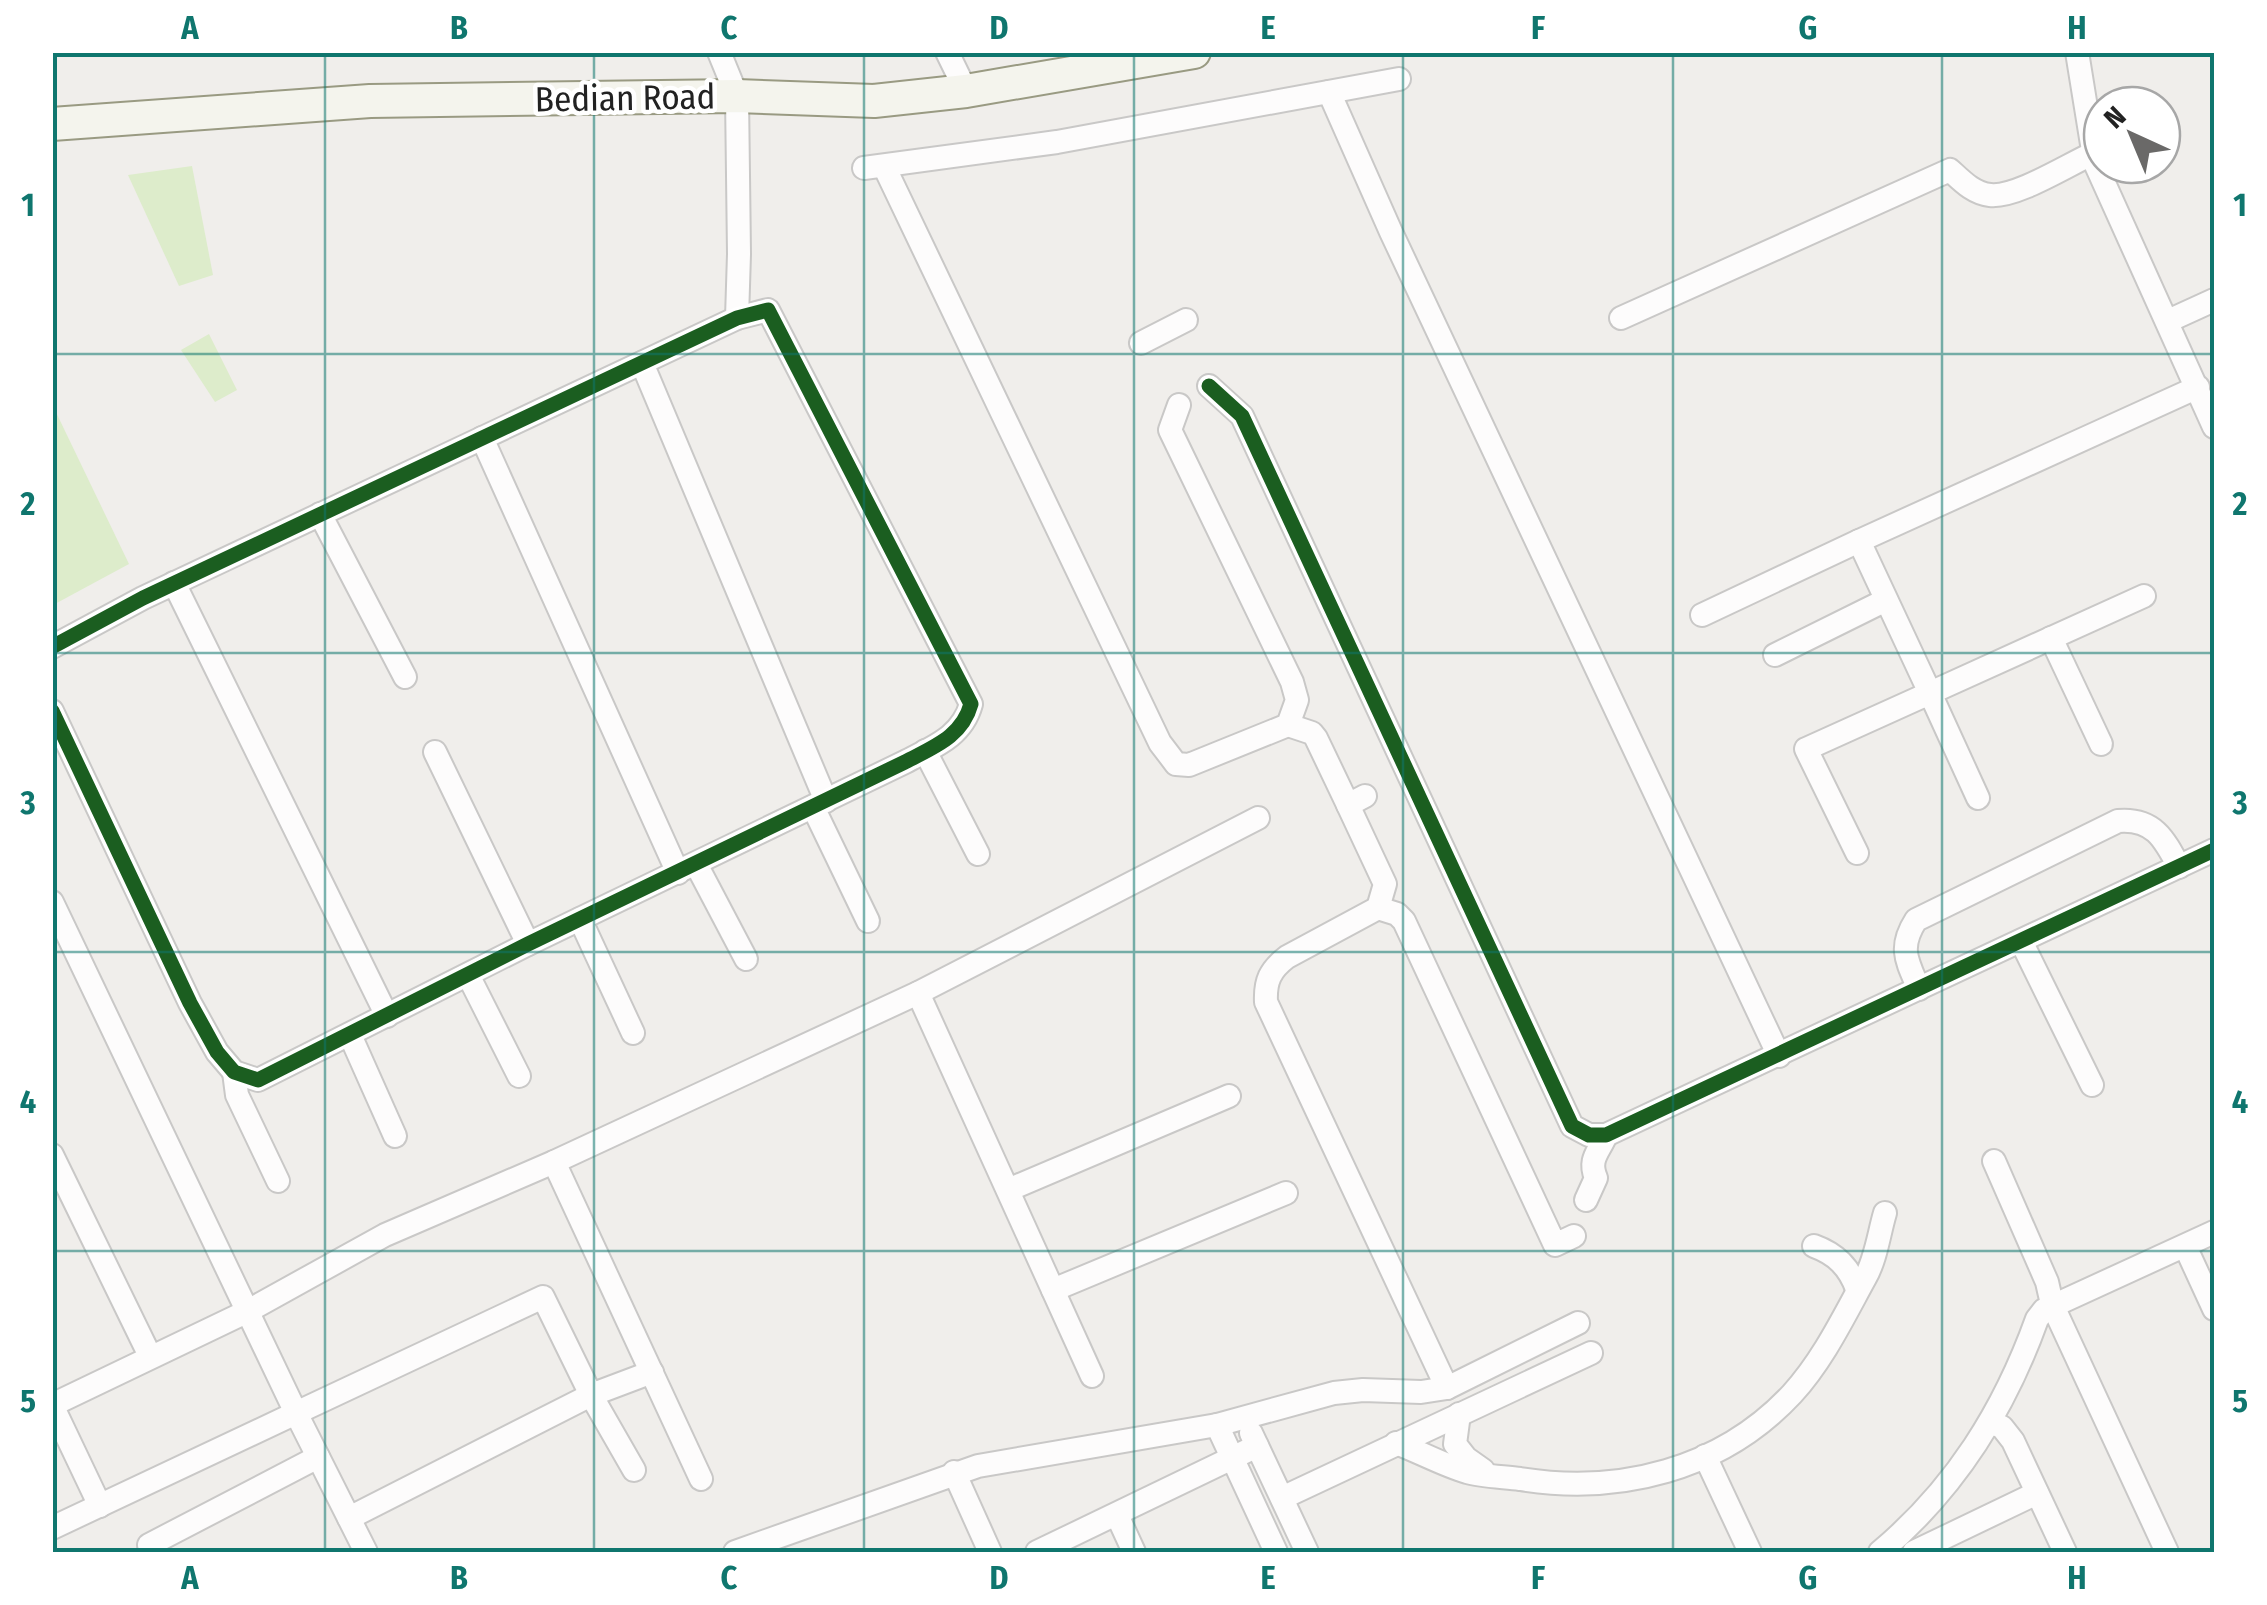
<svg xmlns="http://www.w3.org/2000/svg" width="2267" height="1605" font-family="'Fira Sans Condensed',sans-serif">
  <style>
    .grass { fill: #ddeccb }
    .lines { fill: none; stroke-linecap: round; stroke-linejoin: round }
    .minor-casing { stroke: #c9c8c7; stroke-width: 26 }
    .secondary-casing { stroke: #999a82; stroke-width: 36 }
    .minor { stroke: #fdfcfc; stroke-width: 22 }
    .secondary { stroke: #f4f4ed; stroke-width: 32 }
    .cycleway-casing { stroke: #fff; stroke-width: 21 }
    .cycleway { stroke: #1b5e20; stroke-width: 15 }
    .grid { fill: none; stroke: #0f766e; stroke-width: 2.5; stroke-opacity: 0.55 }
    .labels { text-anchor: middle; stroke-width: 9; stroke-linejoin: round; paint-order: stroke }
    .street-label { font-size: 35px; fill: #222; stroke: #fff }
    .neatline { fill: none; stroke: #0f766e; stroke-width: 4 }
    .grid-label { font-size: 32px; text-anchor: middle; font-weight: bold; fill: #0f766e }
  </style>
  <rect width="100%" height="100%" fill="#f0eeeb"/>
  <!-- grass -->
  <g class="grass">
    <polygon points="192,166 213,275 179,286 128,175"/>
    <polygon points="209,334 237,390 215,402 181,350"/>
    <polygon points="53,406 129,564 53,605 52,605"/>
  </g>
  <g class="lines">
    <!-- minor casing -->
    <g class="minor-casing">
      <g id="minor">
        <polyline points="719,52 737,96 739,254 737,318"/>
        <polyline points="947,52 966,91"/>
        <polyline points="2077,52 2095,163 2214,427"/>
        <polyline points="1329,92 1391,232 1779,1056"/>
        <polyline points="884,166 1160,743 1176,764 1189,765 1288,725 1297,700 1292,682 1170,430 1179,405"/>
        <polyline points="864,168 1057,142 1399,79"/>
        <path d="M 1621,318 L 1950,170 C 1962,181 1973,193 1990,195 C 2016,198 2069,164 2094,153"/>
        <polyline points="2168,321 2214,300"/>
        <polyline points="1141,343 1186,320"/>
        <polyline points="642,363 826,801"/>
        <polyline points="1209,386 1242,416 1572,1126 1589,1135 1606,1135 2214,850"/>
        <polyline points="482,438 678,873"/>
        <polyline points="320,514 405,677"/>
        <polyline points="174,583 387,1016"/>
        <polyline points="2144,596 1930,693 1859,541 2198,387"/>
        <polyline points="1702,615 1859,541"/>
        <polyline points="2051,638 2101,744"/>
        <path d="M 52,647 L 143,598 L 737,318 L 768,310 L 971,704 C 962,737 933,747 905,762 L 528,944 L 258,1080 L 234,1072 L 217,1052 L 190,1003 L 52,711"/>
        <polyline points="1775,655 1886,600"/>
        <polyline points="1288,725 1312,733 1316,738 1348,805 1365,796"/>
        <polyline points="925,751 978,854"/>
        <polyline points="435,752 528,944"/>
        <path d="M 1348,805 L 1385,884 L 1378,908 L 1287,957 C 1270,970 1265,981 1266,1002 L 1447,1388"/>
        <polyline points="813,807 868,921"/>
        <polyline points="1857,853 1806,749 1930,693 1978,798"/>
        <polyline points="696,864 746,959"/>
        <polyline points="52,902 296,1413 543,1297 591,1395 634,1470"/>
        <polyline points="1378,908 1397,914 1404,921 1555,1245 1574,1236"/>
        <polyline points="580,919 633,1033"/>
        <polyline points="2021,941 2092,1085"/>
        <polyline points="468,975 519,1076"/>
        <path d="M 1919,989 C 1907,961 1898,948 1916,920 L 2118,821 C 2153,818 2164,838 2179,867"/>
        <polyline points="918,993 1092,1376"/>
        <polyline points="350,1035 395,1136"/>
        <polyline points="234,1072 237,1095 278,1181"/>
        <polyline points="52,1155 150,1356"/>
        <polyline points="1994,1161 2047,1282 2052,1304 2167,1552"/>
        <polyline points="554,1162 701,1479"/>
        <polyline points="1008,1190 1229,1096"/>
        <path d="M 1586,1200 L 1596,1178 C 1588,1159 1599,1152 1606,1135"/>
        <path d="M 1814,1246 C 1836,1254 1849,1267 1857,1289"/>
        <polyline points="2185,1246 2214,1309"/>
        <polyline points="1053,1290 1286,1193"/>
        <polyline points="52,1405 246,1312 385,1235 554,1162 918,993 1258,818"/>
        <polyline points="52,1405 100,1506"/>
        <polyline points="1459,1414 1455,1444 1466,1458 1483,1470"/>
        <polyline points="1992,1423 2002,1427 2013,1441 2065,1552"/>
        <polyline points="1217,1425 1276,1552"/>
        <polyline points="1251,1433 1307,1552"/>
        <path d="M 1396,1443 C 1420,1452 1443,1465 1467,1472 C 1479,1476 1505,1477 1520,1479 C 1619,1495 1721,1470 1792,1394 C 1823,1360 1843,1318 1865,1278 C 1876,1259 1879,1233 1885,1213"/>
        <polyline points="1705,1456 1750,1552"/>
        <polyline points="954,1472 990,1552"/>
        <polyline points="1282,1498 1591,1353"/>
        <polyline points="1117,1515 1134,1552"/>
        <polyline points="349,1518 591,1395 652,1372"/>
        <polyline points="52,1528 296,1413 366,1552"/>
        <polyline points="152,1552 149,1545 318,1457"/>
        <polyline points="735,1552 978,1466 1217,1425 1334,1393 1363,1390 1421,1392 1447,1388 1578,1323"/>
        <polyline points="1037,1552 1257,1446"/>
        <path d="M 1880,1552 C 1955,1489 2004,1411 2037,1319 L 2044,1310 L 2214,1232"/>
        <polyline points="1914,1552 2037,1493"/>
      </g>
    </g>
    <!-- secondary casing -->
    <g class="secondary-casing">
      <polyline id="secondary" points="52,124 370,101 737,96 874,101 966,91 1194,52"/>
    </g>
    <!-- minor -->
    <use href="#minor" class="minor"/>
    <!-- secondary -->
    <use href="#secondary" class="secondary"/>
    <!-- cycleway casing -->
    <g class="cycleway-casing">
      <g id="cycleway">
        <polyline points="1209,386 1242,416 1572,1126 1589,1135 1606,1135 2214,850"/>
        <path d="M 52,647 L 143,598 L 737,318 L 768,310 L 971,704 C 962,737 933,747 905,762 L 528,944 L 258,1080 L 234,1072 L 217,1052 L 190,1003 L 52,711"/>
      </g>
    </g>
    <!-- cycleway -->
    <use href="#cycleway" class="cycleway"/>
  </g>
  <!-- grid -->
  <path class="grid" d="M 325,52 L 325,1552M 594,52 L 594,1552M 864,52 L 864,1552M 1134,52 L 1134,1552M 1403,52 L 1403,1552M 1673,52 L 1673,1552M 1942,52 L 1942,1552M 52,354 L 2214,354M 52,653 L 2214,653M 52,952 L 2214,952M 52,1251 L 2214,1251"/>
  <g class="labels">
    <!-- street labels -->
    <g class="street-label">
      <text transform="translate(625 98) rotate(-1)" y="12">Bedian Road</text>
    </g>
  </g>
  <!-- border -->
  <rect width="2267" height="1605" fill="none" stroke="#ffffff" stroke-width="110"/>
  <!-- north arrow -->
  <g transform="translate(2132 135) rotate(316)"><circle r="48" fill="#ffffff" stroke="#a7a7a7" stroke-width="2.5"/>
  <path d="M0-8L18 38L0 25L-18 38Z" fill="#6a6968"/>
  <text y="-15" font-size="28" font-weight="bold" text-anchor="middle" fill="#222222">N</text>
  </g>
  <rect x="55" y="55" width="2157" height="1495" class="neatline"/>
  <g class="grid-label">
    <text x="190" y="39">A</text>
    <text x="459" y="39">B</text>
    <text x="729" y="39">C</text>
    <text x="999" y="39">D</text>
    <text x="1268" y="39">E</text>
    <text x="1538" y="39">F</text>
    <text x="1808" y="39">G</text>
    <text x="2077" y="39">H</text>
    <text x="28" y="216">1</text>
    <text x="2240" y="216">1</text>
    <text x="28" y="515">2</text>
    <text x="2240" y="515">2</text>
    <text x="28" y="814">3</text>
    <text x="2240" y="814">3</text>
    <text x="28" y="1113">4</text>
    <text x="2240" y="1113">4</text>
    <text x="28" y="1412">5</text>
    <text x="2240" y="1412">5</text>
    <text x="190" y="1589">A</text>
    <text x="459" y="1589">B</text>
    <text x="729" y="1589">C</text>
    <text x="999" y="1589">D</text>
    <text x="1268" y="1589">E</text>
    <text x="1538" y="1589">F</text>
    <text x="1808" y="1589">G</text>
    <text x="2077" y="1589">H</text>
  </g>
</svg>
